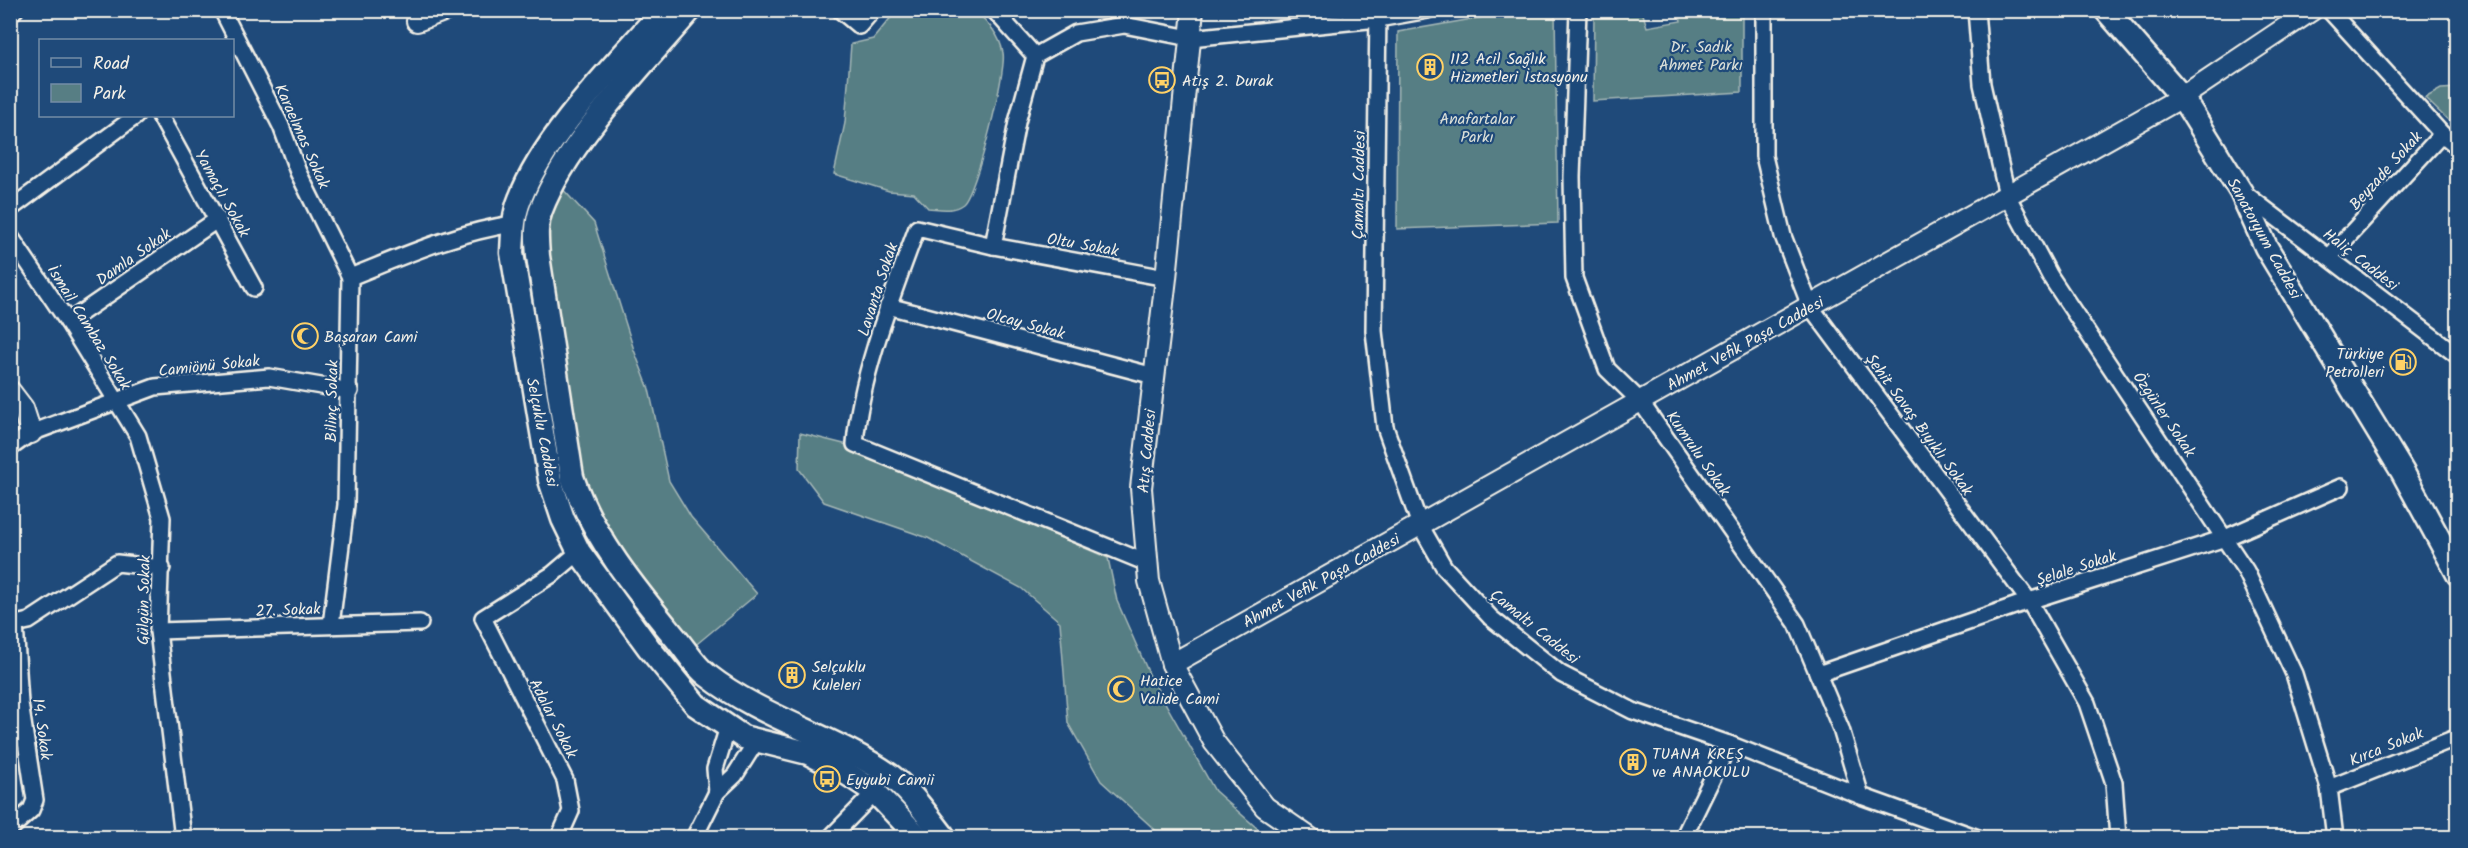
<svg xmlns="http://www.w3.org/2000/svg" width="2468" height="848" font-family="Kalam,sans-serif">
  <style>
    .green { fill: #577e84; stroke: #a6b8b6; stroke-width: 1.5 }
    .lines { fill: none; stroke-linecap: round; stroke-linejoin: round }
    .minor-casing { stroke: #f4f1e8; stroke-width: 20 }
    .tertiary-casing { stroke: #f4f1e8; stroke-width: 24 }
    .secondary-casing { stroke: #f4f1e8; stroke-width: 27 }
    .minor { stroke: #1f4a7a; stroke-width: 15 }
    .tertiary { stroke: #1f4a7a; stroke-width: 20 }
    .secondary { stroke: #1f4a7a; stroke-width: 22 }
    .labels { text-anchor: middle; stroke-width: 4.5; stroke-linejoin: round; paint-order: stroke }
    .park-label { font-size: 16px; fill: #dce0d9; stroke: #1f4a7a }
    .poi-label { font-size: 16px; fill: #f4f1e8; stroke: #1f4a7a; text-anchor: start }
    .street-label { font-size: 16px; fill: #f4f1e8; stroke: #1f4a7a }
  </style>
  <rect width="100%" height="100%" fill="#1f4a7a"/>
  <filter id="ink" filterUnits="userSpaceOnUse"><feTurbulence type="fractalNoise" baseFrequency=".0167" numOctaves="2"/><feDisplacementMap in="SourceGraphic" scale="12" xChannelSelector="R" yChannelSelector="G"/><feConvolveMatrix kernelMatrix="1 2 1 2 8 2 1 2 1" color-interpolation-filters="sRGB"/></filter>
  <g filter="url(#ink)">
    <!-- green -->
    <g class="green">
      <path d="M 897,10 L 976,11 C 988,23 1000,35 1003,53 C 1007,70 976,194 963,204 C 952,212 941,209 928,208 L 914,193 L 889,191 L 834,174 L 845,123 L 851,44 L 873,39 Z"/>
      <polygon points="1518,11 1555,11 1558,223 1397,229 1398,32"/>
      <polygon points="1594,11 1642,11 1647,27 1681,21 1679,11 1742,11 1742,92 1593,101"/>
      <polygon points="2457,88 2457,123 2451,123 2425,98 2441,89"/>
      <polygon points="558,184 594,223 634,350 649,389 669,481 691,517 757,594 686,653 581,498 539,254"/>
      <polygon points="800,433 844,444 1108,558 1117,601 1150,676 1215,791 1267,837 1163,837 1101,781 1068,723 1060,622 1021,588 928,538 824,502 799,469"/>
    </g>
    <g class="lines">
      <!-- minor casing -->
      <g class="minor-casing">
        <g id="minor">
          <polyline points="222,10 281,126 298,172 350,277"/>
          <polyline points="840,10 859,26 873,10"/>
          <polyline points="994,10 1035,56"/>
          <polyline points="1378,10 1374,331 1385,427 1420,525 1444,567 1491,618 1561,674 1633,711 1729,744 1861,796 1978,838"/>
          <polyline points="1578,10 1572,177 1574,278 1607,369 1640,401 1797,624 1841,729 1861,796"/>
          <polyline points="1764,10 1764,156 1783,236 1810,306 2029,601 2087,703 2114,783 2118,838"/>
          <polyline points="1976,10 1982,84 2007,195 2050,276 2246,571 2294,674 2329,788 2335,838"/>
          <polyline points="2329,10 2442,134 2458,147"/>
          <polyline points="10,14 15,10"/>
          <polyline points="160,116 254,288"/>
          <polyline points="2244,193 2458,356"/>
          <polyline points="10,209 136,116"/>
          <polyline points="10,236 68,322 138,436 162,518 158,631 183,838"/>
          <polyline points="993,246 1166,278"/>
          <polyline points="2330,256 2442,134"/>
          <polyline points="888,306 1154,376"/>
          <polyline points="68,322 218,219"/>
          <polyline points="10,448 31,433 155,387 269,377 350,391"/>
          <path d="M 1147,563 L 855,444 C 860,376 893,293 917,228 L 993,246 L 1017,122 L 1035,56 L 1076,33 L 1124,25 L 1190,38 L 1378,19 L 1428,10"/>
          <polyline points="10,621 15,624 29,621 117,563 162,568"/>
          <path d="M 331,625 L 346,505 L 350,277 C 403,256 457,232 513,224"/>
          <polyline points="158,631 420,623"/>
          <polyline points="1818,674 2029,601 2225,538 2341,487"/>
          <polyline points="2329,788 2458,737"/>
          <polyline points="717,792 715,769 728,727"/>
          <polyline points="10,829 31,810 35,800 20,703 15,624"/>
          <polyline points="559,838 571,811 565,780 483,618 553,574 579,552"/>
          <polyline points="694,838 717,792 735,775 757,740"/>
          <polyline points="830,838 875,792"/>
          <polyline points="1683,838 1729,744"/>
        </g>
      </g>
      <!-- tertiary casing -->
      <g class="tertiary-casing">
        <g id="tertiary">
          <polyline points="1193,10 1166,278 1141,488 1149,581 1172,664 1214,742 1265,807 1310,838"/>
          <polyline points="417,21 446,10"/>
          <polyline points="10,391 23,408 31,433"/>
          <polyline points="1172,664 2182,97 2312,10"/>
        </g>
      </g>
      <!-- secondary casing -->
      <g class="secondary-casing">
        <g id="secondary">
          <path d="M 663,10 C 618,62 544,135 520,199 C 513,216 513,234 512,253 L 550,480 L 563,519 L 579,552 L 649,648 L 696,705 L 743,737 L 808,753 L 843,771 L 875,792 L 919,838"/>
          <path d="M 690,10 C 642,66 567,142 541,210 C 535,225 537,241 538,256 L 572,477 C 593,538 637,591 678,641 C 687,652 696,667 707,675 C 763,719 833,735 891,776 C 910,790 930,819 945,838"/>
          <polyline points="2106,10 2182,97 2241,192 2266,247 2402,471 2458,574"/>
        </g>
      </g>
      <!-- minor -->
      <use href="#minor" class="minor"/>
      <!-- tertiary -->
      <use href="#tertiary" class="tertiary"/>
      <!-- secondary -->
      <use href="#secondary" class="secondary"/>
    </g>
  </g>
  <!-- icons -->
  <defs>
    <g id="building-ring" transform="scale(1.35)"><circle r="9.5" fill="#1f4a7a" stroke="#ffd166" stroke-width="1.5"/><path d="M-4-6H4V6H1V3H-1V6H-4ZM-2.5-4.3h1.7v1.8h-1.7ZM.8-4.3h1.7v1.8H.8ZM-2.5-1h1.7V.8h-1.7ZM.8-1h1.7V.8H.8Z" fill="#ffd166"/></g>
    <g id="bus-ring" transform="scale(1.35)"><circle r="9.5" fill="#1f4a7a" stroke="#ffd166" stroke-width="1.5"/><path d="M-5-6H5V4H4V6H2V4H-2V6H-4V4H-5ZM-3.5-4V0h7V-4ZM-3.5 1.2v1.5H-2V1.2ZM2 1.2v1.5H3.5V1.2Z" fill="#ffd166"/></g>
    <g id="mosque-ring" transform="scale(1.35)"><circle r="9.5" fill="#1f4a7a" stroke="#ffd166" stroke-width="1.5"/><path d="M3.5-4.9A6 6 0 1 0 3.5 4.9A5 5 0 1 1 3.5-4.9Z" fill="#ffd166"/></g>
    <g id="fuel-ring" transform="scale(1.35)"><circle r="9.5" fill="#1f4a7a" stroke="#ffd166" stroke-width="1.5"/><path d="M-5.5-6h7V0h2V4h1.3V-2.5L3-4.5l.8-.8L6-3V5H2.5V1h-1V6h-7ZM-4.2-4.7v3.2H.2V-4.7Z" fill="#ffd166"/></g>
  </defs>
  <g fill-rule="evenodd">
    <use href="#building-ring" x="1430" y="67"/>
    <use href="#bus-ring" x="1162" y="80"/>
    <use href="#mosque-ring" x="305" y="336"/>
    <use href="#fuel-ring" x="2403" y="362"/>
    <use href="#building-ring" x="792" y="675"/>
    <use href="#mosque-ring" x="1121" y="689"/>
    <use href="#building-ring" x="1633" y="762"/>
    <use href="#bus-ring" x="827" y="779"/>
  </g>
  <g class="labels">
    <!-- park labels -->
    <g class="park-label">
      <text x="1701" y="52">Dr. Sadık<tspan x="1701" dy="18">Ahmet Parkı</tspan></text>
      <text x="1477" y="124">Anafartalar<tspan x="1477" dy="18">Parkı</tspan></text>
    </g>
    <!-- poi labels -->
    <g class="poi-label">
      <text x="1450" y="64">112 Acil Sağlık<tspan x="1450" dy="18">Hizmetleri İstasyonu</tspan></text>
      <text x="1182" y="86">Atış 2. Durak</text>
      <text x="324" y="342">Başaran Cami</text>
      <text x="2384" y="359" text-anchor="end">Türkiye<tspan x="2384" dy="18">Petrolleri</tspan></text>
      <text x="812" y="672">Selçuklu<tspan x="812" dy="18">Kuleleri</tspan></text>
      <text x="1140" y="686">Hatice<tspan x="1140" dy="18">Valide Cami</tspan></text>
      <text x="1652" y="759">TUANA KREŞ<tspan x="1652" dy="18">ve ANAOKULU</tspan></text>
      <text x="846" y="785">Eyyubi Camii</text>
    </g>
    <!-- street labels -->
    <g class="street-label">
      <text transform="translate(303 136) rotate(66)" y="6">Karaelmas Sokak</text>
      <text transform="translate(2385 170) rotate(-48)" y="6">Beyzade Sokak</text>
      <text transform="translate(1358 185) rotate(-89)" y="6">Çamaltı Caddesi</text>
      <text transform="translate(223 193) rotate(61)" y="6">Yamaçlı Sokak</text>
      <text transform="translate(2265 238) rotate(61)" y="6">Sanatoryum Caddesi</text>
      <text transform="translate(1083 244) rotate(10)" y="6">Oltu Sokak</text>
      <text transform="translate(133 256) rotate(-35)" y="6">Damla Sokak</text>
      <text transform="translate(2361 259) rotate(38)" y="6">Haliç Caddesi</text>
      <text transform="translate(877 289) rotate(-72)" y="6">Lavanta Sokak</text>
      <text transform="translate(1026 323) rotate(15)" y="6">Olcay Sokak</text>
      <text transform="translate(90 327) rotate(58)" y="6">İsmail Cambaz Sokak</text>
      <text transform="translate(1745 343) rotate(-29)" y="6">Ahmet Vefik Paşa Caddesi</text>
      <text transform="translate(209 365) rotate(-6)" y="6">Camiönü Sokak</text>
      <text transform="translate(331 401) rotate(-89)" y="6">Bilinç Sokak</text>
      <text transform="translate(2165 414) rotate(56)" y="6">Özgürler Sokak</text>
      <text transform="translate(1920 424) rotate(54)" y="6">Şehit Savaş Bıyıklı Sokak</text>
      <text transform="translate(543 432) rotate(79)" y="6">Selçuklu Caddesi</text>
      <text transform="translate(1146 451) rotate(-85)" y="6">Atış Caddesi</text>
      <text transform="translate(1699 453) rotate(55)" y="6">Kumrulu Sokak</text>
      <text transform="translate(2076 567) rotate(-18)" y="6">Şelale Sokak</text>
      <text transform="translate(1321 580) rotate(-29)" y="6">Ahmet Vefik Paşa Caddesi</text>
      <text transform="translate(143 600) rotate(-89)" y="6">Gülgün Sokak</text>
      <text transform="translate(288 609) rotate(-2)" y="6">27. Sokak</text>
      <text transform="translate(1535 626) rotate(39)" y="6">Çamaltı Caddesi</text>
      <text transform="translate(554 718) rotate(63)" y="6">Adalar Sokak</text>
      <text transform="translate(43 729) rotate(82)" y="6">14. Sokak</text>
      <text transform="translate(2386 746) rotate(-22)" y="6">Kırca Sokak</text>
    </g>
  </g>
  <!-- margin -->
  <rect width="2468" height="848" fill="none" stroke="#1f4a7a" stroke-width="36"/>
  <rect x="18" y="18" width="2432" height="812" fill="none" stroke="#f4f1e8" stroke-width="2" filter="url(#ink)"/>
  <!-- legend -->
  <rect x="39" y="39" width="195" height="78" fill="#1f4a7a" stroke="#748da6" stroke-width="1.5"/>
  <rect x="51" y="58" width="30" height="9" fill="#1f4a7a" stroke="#748da6" stroke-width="1.5"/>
  <text x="93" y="69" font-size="18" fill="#f4f1e8">Road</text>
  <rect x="51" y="84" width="30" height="18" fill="#577e84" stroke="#748da6" stroke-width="1.5"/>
  <text x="93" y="99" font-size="18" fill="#f4f1e8">Park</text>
</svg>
